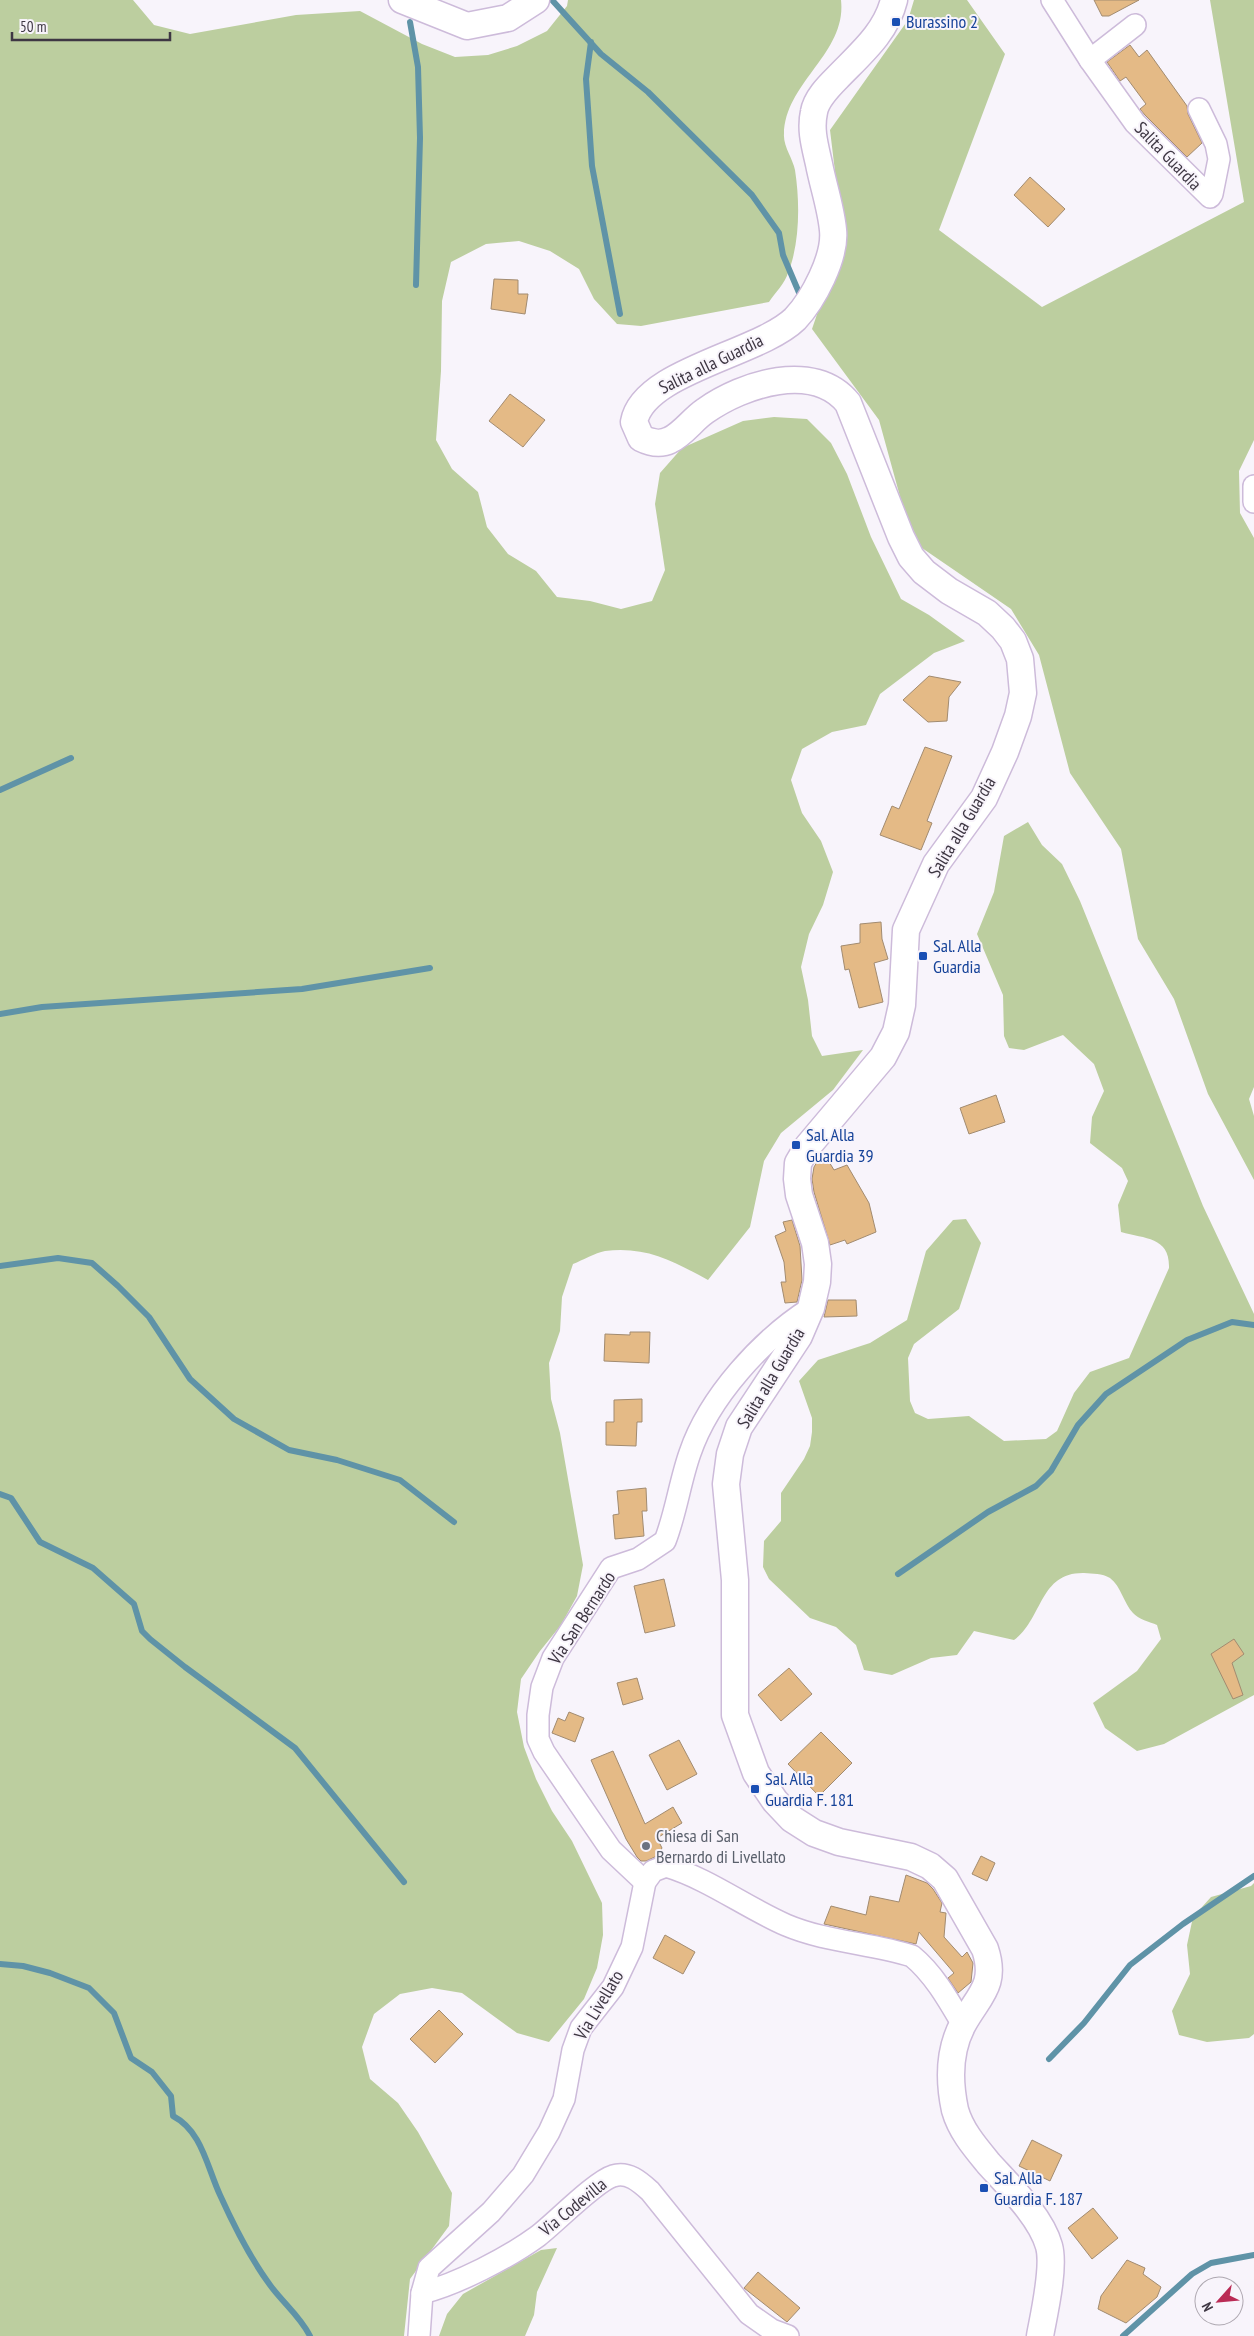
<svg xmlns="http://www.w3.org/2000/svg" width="1254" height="2336" font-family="'PT Sans Narrow',sans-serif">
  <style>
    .green { fill: #bcce9f }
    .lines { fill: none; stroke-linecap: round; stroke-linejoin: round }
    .stream { stroke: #5f93a7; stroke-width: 6 }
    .building { fill: #e4ba86; stroke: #a28b70 }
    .minor-casing { stroke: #cdbbda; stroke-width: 24 }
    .major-casing { stroke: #cdbbda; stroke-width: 29 }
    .minor { stroke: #fff; stroke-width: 21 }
    .major { stroke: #fff; stroke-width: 26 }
    .transit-dot { fill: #1a4fb4; stroke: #f8f4fb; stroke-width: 2 }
    .worship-dot { fill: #6b7280; stroke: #f8f4fb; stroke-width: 2 }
    .labels { text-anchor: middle; stroke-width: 4; stroke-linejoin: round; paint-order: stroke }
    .transit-label { font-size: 18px; fill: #164399; stroke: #f8f4fb; text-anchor: start }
    .street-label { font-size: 18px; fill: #3e3743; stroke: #f8f4fb }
    .worship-label { font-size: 18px; fill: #5b616d; stroke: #f8f4fb; text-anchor: start }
  </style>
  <rect width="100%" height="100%" fill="#f8f4fb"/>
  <!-- green -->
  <g class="green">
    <path d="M 0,0 L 133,0 L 154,25 L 190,34 L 296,15 L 360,11 L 422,44 L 455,57 L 488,55 L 517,46 L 547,31 L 567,6 L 568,0 L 841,0 C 847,53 785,82 784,134 C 783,146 793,159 795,170 C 800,202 800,243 788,273 C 785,283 775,293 769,302 L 641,326 L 617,324 L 594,299 L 579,269 L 550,251 L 519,241 L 486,244 L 451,262 L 442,301 L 441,371 L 436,440 L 452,469 L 478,492 L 487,527 L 508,554 L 536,571 L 557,597 L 590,601 L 621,609 L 652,601 L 665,570 L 655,504 L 660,473 L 682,448 L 743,421 L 774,417 L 807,419 L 831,443 L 847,474 L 871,537 L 901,599 L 929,615 L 965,641 L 934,653 L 880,694 L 866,725 L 832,732 L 802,749 L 791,780 L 802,813 L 821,841 L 833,872 L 823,905 L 809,934 L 801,967 L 808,1000 L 812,1036 L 822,1056 L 863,1050 L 833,1090 L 781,1133 L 764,1161 L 750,1227 L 708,1280 C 673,1261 646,1246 605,1251 C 595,1253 583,1260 573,1264 L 562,1297 L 560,1331 L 549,1363 L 551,1399 L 560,1433 L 583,1565 L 577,1596 L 561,1625 L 540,1651 L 521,1679 L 517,1712 L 524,1747 L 536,1779 L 552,1811 L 572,1841 L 602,1903 L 603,1935 L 597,1968 L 584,1999 L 549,2042 L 517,2033 L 462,1993 L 432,1988 L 400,1994 L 374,2014 L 362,2047 L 370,2079 L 398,2103 L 418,2132 L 452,2193 L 449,2226 L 410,2279 L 404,2336 L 0,2336 Z"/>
    <polygon points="914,0 967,0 1005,54 939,230 1042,307 1244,202 1210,0 1254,0 1254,440 1239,471 1240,513 1254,538 1254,1087 1249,1099 1254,1116 1254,1180 1208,1094 1174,999 1138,939 1121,849 1070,773 1039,655 1011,609 922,548 904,511 879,420 812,329 843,238 830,130 908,20"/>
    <path d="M 1028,822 L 1042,845 L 1062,864 L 1080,901 L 1203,1206 L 1254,1314 L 1254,1695 L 1164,1744 L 1137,1751 L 1105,1728 L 1093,1703 L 1137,1671 L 1161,1639 L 1157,1625 C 1150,1622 1138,1619 1133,1613 C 1124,1604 1121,1586 1110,1578 C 1102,1573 1093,1574 1084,1573 C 1039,1572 1043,1619 1014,1640 L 974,1631 L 957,1655 L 931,1658 L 892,1675 L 864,1670 L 856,1645 L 836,1627 L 810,1618 L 769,1579 L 763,1567 L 764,1541 L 781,1521 L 781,1493 L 804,1459 L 810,1446 L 812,1432 L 812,1418 L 799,1381 L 818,1360 L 870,1343 L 907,1320 L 926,1251 L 953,1220 L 966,1219 L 981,1243 L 959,1309 L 914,1344 L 908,1358 L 910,1401 L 915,1413 L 928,1419 L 969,1416 L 1004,1441 L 1046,1439 L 1057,1431 L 1074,1393 L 1090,1372 L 1129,1358 L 1169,1268 C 1170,1237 1146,1239 1121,1232 L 1118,1205 L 1128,1181 L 1122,1168 L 1090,1143 L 1092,1117 L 1104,1091 L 1094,1064 L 1063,1035 L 1024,1050 L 1009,1048 L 1004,1036 L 1003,995 L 977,934 L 994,892 L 1004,836 Z"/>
    <polygon points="1254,1883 1254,2034 1249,2038 1207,2042 1179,2035 1172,2011 1190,1974 1187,1945 1193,1917 1211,1897 1251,1886"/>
    <polygon points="557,2248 537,2292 534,2315 525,2336 439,2336 447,2314 463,2294 541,2250"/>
  </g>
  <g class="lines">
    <!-- stream -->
    <g class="stream">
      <polyline points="552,0 601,54 648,92 752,195 779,233 783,255 800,295"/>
      <polyline points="410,22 418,67 420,138 416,285"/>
      <polyline points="591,42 586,79 592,166 620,314"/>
      <polyline points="0,790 71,758"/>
      <polyline points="0,1014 42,1007 302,989 430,968"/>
      <polyline points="0,1266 58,1258 92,1263 118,1286 149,1317 190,1379 234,1419 289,1450 337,1460 400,1480 454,1522"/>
      <polyline points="0,1494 11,1498 40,1542 93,1568 134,1604 142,1631 150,1639 185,1667 295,1748 404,1882"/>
      <polyline points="898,1574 988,1512 1036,1486 1051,1471 1078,1425 1106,1394 1187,1340 1232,1322 1254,1325"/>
      <path d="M 0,1964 L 23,1966 L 50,1973 L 89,1988 L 114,2013 L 131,2058 L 152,2072 L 171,2096 L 173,2116 C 202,2131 207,2167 220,2195 C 234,2226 250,2258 270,2285 C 283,2303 300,2316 310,2336"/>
      <polyline points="1049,2059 1084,2023 1130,1965 1183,1924 1254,1876"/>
      <polyline points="1123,2336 1192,2274 1211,2263 1254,2255"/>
    </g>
  </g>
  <!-- building -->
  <g class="building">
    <polygon points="1094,0 1139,0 1109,16 1102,16"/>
    <polygon points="1130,45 1139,57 1147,50 1187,106 1188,114 1202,143 1187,157 1145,115 1140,109 1146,104 1126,77 1120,81 1107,62"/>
    <polygon points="1030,177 1065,209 1048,227 1014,195"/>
    <polygon points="494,279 518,280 518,294 528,294 525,314 491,309"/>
    <polygon points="510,394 545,420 523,447 489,421"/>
    <polygon points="929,676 961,682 949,697 947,721 928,722 903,700"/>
    <polygon points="925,747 952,756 927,821 932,823 921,850 880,835 892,806 899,809"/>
    <polygon points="881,922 882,939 888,959 874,963 883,1002 859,1008 849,969 845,970 841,946 860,943 860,924"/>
    <polygon points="996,1095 1005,1122 969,1134 960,1108"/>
    <polygon points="823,1152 834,1170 847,1165 869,1203 876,1232 847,1244 845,1240 830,1245 814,1192 812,1179 814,1167"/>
    <polygon points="792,1220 800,1246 802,1280 797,1302 785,1303 781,1282 786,1282 784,1262 775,1236 786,1231 783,1222"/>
    <polygon points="828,1300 856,1300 857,1316 824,1317"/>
    <polygon points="630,1332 650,1332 649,1363 604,1361 605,1334 630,1335"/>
    <polygon points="642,1399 642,1422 637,1422 636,1446 606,1445 606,1422 614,1422 614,1400"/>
    <polygon points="646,1488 647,1511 642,1511 644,1536 615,1539 613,1515 619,1514 617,1491"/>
    <polygon points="664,1579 675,1626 645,1633 634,1586"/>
    <polygon points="1234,1639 1244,1654 1232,1663 1243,1695 1233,1699 1211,1654"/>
    <polygon points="789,1668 812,1694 781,1721 758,1695"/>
    <polygon points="637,1678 643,1699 623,1705 617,1683"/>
    <polygon points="569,1712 584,1718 575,1742 552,1733 558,1718 565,1721"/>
    <polygon points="821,1732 852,1763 819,1796 788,1764"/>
    <polygon points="679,1740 697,1774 667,1790 649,1755"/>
    <polygon points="613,1751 645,1824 673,1807 682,1823 657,1838 662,1848 657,1856 646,1861 641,1861 637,1857 626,1839 591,1760"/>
    <polygon points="981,1856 995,1863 987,1881 972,1874"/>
    <polygon points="906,1875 927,1883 933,1889 942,1903 940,1912 946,1913 944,1937 962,1957 967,1952 973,1963 971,1982 958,1993 948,1978 954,1973 919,1932 916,1944 824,1924 831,1906 866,1915 870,1896 899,1902"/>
    <polygon points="665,1935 695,1952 683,1974 653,1958"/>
    <polygon points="439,2010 463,2034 435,2063 410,2039"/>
    <polygon points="1032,2140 1062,2155 1050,2181 1019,2166"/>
    <polygon points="1093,2208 1118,2238 1092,2259 1068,2228"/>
    <polygon points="1127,2260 1145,2268 1143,2274 1161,2287 1157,2297 1126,2323 1098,2309 1101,2296"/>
    <polygon points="758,2272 800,2308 787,2322 744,2288"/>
  </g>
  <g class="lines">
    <!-- minor casing -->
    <g class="minor-casing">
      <g id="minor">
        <polyline points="1052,0 1090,60 1135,123 1210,197 1212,194 1219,159 1216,144 1199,109"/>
        <polyline points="1090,60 1135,25"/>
        <polyline points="1254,486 1254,502"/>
        <path d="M 645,1882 L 611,1850 L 544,1752 L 538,1739 L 538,1715 L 542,1687 L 553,1658 L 611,1568 L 638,1559 L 665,1541 C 676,1513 680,1481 690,1453 C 709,1397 762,1339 811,1308"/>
        <path d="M 422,2293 C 457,2284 508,2258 538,2236 C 556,2222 596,2181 613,2176 C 628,2171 640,2182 650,2191 L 749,2314 L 772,2330 L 788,2336"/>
        <path d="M 419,2336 L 422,2293 L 429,2268 L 491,2212 L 523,2175 L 549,2132 L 564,2099 L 573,2050 L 581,2028 L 613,1987 L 632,1947 L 645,1882 L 653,1871 L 666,1866 C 709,1879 745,1907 786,1925 C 826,1942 871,1943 912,1956 C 934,1974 949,2001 963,2025"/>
      </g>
    </g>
    <!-- major casing -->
    <g class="major-casing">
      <g id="major">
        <polyline points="402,0 467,26 508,18 536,0"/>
        <path d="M 894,0 C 886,33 860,54 837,78 C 828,87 816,99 814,112 C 810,130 815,146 819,164 C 823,185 831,208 833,230 C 836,257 813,300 795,319 C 759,354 643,371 634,422 L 641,438 C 651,443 660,445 670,440 C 683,434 693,419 705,411 C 743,384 814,361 848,403 L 901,537 L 911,557 L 924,572 L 949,591 L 987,613 L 1003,628 L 1013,641 L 1020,659 L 1023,693 L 1018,716 L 1005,752 L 984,798 L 936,864 L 906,930 L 902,1005 L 896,1032 L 883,1057 L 808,1146 L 798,1163 L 797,1179 L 799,1195 L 815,1243 L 818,1264 L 817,1282 L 811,1308 L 799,1336 L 739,1427 L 730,1454 L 726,1484 L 735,1580 L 735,1715 L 756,1773 L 775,1801 L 792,1819 L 814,1833 L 839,1842 L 911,1857 L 930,1866 L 945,1879 L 985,1949 C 997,1985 979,1995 963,2024 C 949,2050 949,2082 955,2110 C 961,2131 975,2147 989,2164 C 1009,2186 1041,2217 1049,2246 C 1055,2267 1044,2314 1040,2336"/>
      </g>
    </g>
    <!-- minor -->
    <use href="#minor" class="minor"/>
    <!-- major -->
    <use href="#major" class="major"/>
  </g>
  <!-- markers -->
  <g class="transit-dot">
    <rect x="891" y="17" width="10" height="10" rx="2.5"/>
    <rect x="918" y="951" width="10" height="10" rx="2.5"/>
    <rect x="791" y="1140" width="10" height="10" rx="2.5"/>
    <rect x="750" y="1784" width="10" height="10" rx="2.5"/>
    <rect x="979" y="2183" width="10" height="10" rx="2.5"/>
  </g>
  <circle class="worship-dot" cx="646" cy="1846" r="5"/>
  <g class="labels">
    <!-- transit labels -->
    <g class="transit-label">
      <text x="906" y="28">Burassino 2</text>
      <text x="933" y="952">Sal. Alla<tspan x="933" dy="21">Guardia</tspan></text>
      <text x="806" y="1141">Sal. Alla<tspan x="806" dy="21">Guardia 39</tspan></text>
      <text x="765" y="1785">Sal. Alla<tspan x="765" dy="21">Guardia F. 181</tspan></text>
      <text x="994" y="2184">Sal. Alla<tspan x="994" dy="21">Guardia F. 187</tspan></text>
    </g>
    <!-- street labels -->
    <g class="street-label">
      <text transform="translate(1168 156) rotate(46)" y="6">Salita Guardia</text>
      <text transform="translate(711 364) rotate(-26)" y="6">Salita alla Guardia</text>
      <text transform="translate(962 827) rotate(-59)" y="6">Salita alla Guardia</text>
      <text transform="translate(771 1378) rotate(-59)" y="6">Salita alla Guardia</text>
      <text transform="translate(582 1618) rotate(-57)" y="6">Via San Bernardo</text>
      <text transform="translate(599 2005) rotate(-59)" y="6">Via Livellato</text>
      <text transform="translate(573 2207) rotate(-39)" y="6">Via Codevilla</text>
    </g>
    <!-- worship labels -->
    <g class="worship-label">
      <text x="656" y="1842">Chiesa di San<tspan x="656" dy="21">Bernardo di Livellato</tspan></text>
    </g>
  </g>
  <!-- north arrow -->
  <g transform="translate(1219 2301) rotate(243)"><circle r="24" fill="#f8f4fb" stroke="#aea8b1"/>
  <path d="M0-4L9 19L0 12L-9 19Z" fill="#ba2b55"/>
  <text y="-8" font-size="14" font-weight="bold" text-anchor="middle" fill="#3e3743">N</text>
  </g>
  <!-- scale -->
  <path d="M12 32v8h158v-8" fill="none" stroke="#3e3743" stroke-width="2.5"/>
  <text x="20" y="32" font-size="15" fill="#3e3743" stroke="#f8f4fb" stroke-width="4" paint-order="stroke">50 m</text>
</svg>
